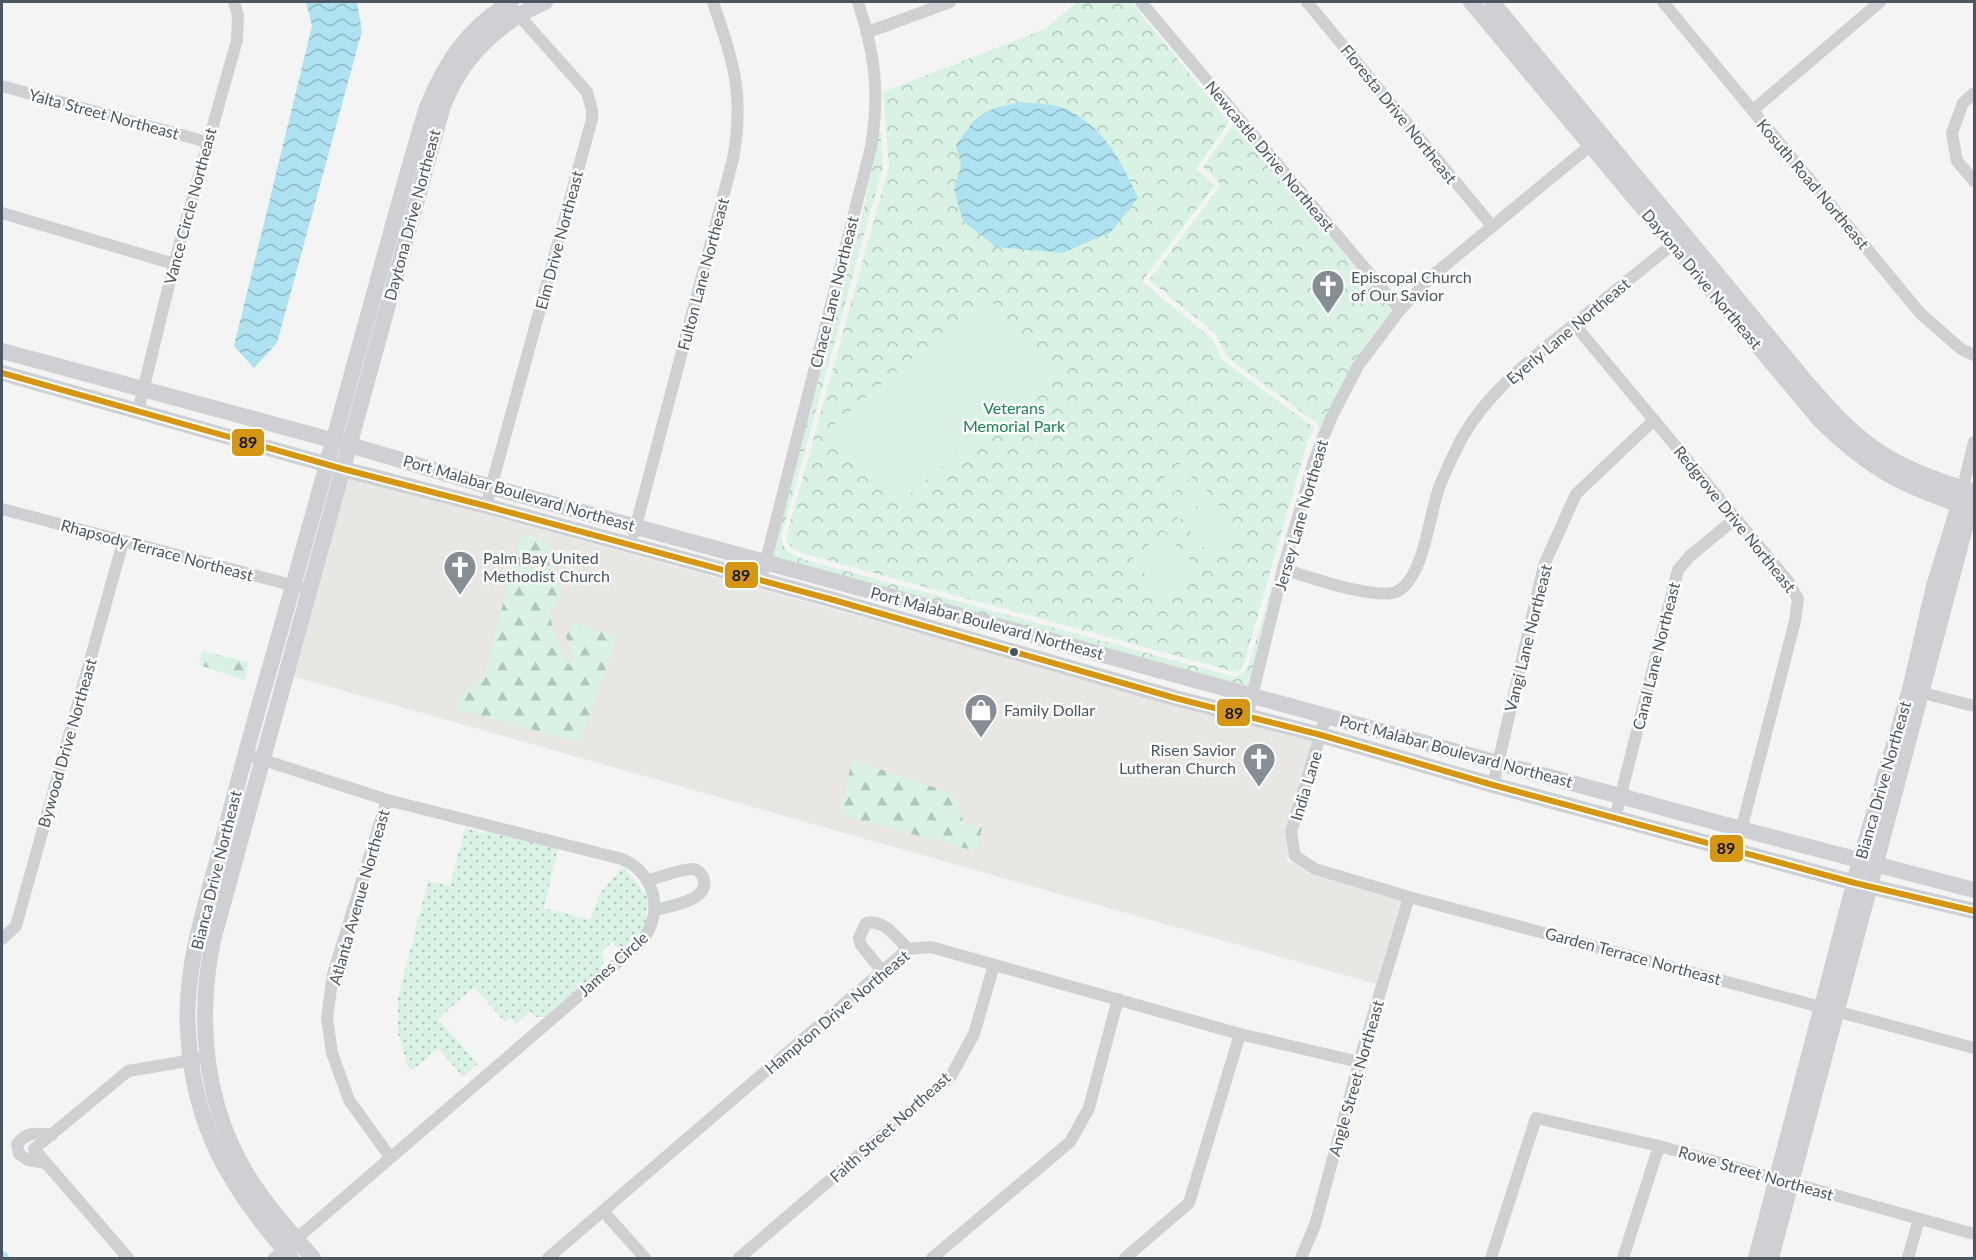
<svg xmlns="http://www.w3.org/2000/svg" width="1976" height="1260" font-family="Lato,sans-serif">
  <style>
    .commercial { fill: #e8e7e3 }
    .grass { fill: url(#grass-dots) }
    .forest { fill: url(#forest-firs) }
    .park { fill: url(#park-crowns) }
    .pitch { fill: #d9f2e3 }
    .water { fill: url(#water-waves) }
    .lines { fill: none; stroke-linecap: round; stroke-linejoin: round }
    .canal { stroke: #aee2f0; stroke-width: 12 }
    .street { stroke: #ced0d2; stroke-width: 12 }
    .secondary { stroke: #ced0d4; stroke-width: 16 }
    .bus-1-casing { stroke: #fff; stroke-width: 10 }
    .bus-1 { stroke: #d49613; stroke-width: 6 }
    .bus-dot { fill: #4a5661; stroke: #fff; stroke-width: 2 }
    .labels { text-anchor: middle; stroke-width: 5; stroke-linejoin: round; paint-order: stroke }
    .street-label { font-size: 16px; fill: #4a5661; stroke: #fff }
    .poi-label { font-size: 16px; fill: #4a5661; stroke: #fff; text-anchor: start }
    .park-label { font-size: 16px; fill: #17864f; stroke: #fff }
    .line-badge { stroke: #fff; stroke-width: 2 }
    .pale-badge-label { font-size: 16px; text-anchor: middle; font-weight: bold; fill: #111 }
  </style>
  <defs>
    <pattern id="grass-dots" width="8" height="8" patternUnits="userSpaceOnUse" patternTransform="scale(1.5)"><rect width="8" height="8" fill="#d9f2e3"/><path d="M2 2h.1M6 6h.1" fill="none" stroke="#b2c7bb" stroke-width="1.8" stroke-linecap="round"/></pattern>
    <pattern id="forest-firs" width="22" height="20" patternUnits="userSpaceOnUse" patternTransform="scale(1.5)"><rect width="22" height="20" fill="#d9f2e3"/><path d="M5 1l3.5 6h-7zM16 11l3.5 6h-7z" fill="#b2c7bb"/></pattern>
    <pattern id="park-crowns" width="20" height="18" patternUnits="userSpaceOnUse" patternTransform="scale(1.5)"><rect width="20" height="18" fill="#d9f2e3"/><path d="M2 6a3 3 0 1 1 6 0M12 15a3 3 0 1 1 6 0" fill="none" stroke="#b2c7bb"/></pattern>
    <pattern id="water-waves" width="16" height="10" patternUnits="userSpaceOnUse" patternTransform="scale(1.5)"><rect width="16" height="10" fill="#aee2f0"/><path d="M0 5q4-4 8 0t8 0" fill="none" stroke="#90bac6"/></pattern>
  </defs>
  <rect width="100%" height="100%" fill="#f4f4f4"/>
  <!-- commercial -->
  <polygon class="commercial" points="347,477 1313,740 1285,834 1288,855 1286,858 1290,863 1293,863 1312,875 1401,901 1376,984 292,676"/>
  <!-- grass -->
  <polygon class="grass" points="488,826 559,845 544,908 591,920 599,894 622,868 625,868 648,898 645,929 629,945 617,947 612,942 601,952 604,958 601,969 545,1017 535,1017 530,1011 516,1024 510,1018 505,1022 474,987 438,1019 478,1064 463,1077 438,1048 413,1070 408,1067 398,1033 398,998 428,881 450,886 465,828 486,834"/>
  <!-- forest -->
  <g class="forest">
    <path d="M 529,535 L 549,543 L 550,550 L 547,560 C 560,581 567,590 550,612 C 551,630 559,648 569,664 L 575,660 L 566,636 L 574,623 L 617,637 L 580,742 L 455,709 C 461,694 474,687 485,675 L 520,536 Z"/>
    <polygon points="202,651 248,662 245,680 199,665"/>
    <polygon points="852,760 952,793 964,823 982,828 976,851 840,815"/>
  </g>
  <!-- park -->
  <g class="park">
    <path d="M 1077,2 L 1131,2 L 1229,122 L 1196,169 L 1215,185 L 1142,281 L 1212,339 L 1222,360 L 1314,427 L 1308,440 L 1245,660 L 1241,670 L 1234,672 L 1217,667 L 808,555 C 799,552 788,548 786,538 L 889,166 L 883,92 L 1045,29 Z"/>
    <polygon points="1234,123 1392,311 1369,340 1342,382 1310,451 1319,429 1318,424 1227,357 1216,334 1149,280 1220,186 1218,181 1203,167"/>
    <path d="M 880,126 L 883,166 L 781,538 C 783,551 794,556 806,560 L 1235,677 L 1244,673 L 1250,661 L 1308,459 L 1275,573 L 1248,688 L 773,557 L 826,347 L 861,222 Z"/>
  </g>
  <!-- pitch -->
  <g class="pitch">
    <polygon points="986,296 1051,373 897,505 830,428"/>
    <polygon points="1182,462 1193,476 1164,501 1152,488"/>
    <polygon points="1198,481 1210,495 1180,520 1168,506"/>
    <polygon points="1215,502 1227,515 1198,541 1186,527"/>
    <polygon points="1232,520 1244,534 1214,559 1202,546"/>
    <polygon points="1164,531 1181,550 1149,578 1132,559"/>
    <polygon points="1185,554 1202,573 1169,601 1152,582"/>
  </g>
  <!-- water -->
  <g class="water">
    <polygon points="306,2 357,2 362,31 277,343 254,368 234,346 312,26"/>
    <path d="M 1020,102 C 1034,104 1054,103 1066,109 C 1105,128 1121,161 1138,198 L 1111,232 L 1063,253 L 996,247 L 963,221 L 954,190 L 961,165 L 956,145 C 978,113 982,110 1020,102 Z"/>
  </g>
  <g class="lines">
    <!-- canal -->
    <polyline class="canal" points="2,1257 3,1258"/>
    <!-- street -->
    <g class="street">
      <polyline points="1141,2 1400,310"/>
      <polyline points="1307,2 1492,226"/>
      <polyline points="1663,2 1920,313 1961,349 1974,355"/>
      <polyline points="868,32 950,2"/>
      <polyline points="2,86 207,142"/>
      <polyline points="1974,93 1963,103 1952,133 1957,161 1974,181"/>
      <polyline points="1753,110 1880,2"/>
      <polyline points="2,213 174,264"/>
      <polyline points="1574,324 1788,581 1798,599 1795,621 1736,850"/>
      <polyline points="138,411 174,264 237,40 238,15 234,2"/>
      <polyline points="1961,496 1974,442"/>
      <polyline points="486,506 592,119 592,110 587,92 515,11"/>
      <polyline points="2,509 299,587"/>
      <path d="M 634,533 L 733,159 C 745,93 733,62 713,2"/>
      <path d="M 1283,569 C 1307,576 1378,602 1398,591 C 1424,576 1429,516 1439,488 C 1445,471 1454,454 1462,438 C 1486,395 1525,364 1562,334 C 1601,302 1640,271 1679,239"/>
      <path d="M 761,580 L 871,147 C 880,93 875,54 858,2"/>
      <polyline points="1915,691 1974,706"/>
      <polyline points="1326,716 1291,832 1295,856 1315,869 1409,897 1974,1048"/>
      <polyline points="1247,717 1283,569 1314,461 1331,418 1358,366 1400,310 1431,277 1597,140"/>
      <path d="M 245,754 L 387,800 L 622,859 C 658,874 665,918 638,945 L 274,1258"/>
      <polyline points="1493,785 1544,565 1576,494 1654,420"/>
      <polyline points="387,800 333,974 327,1018 332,1053 349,1100 390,1157"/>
      <polyline points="1615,818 1678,570 1690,556 1736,518"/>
      <path d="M 647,881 C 659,877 681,869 693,869 C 697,869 701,873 703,877 C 713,900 670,906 655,910"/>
      <polyline points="2,939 16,926 123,542"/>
      <path d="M 882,971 L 861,945 L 859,938 L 866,923 C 884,919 896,937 908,949"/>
      <path d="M 46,1163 L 28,1160 L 19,1154 L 17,1144 C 27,1131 37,1133 52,1135"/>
      <polyline points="603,1211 645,1258"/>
      <polyline points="128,1258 34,1149 128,1071 199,1059"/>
      <polyline points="548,1258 908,949 931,947 1240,1034 1359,1062"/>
      <polyline points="739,1258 951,1076 974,1034 994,965"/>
      <polyline points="932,1258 1070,1142 1089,1108 1118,999"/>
      <polyline points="1125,1258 1189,1203 1240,1034"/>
      <polyline points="1301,1258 1315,1225 1359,1062 1409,897"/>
      <polyline points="1491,1258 1536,1118 1659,1146 1974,1234"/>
      <polyline points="1623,1258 1659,1146"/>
      <polyline points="1908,1258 1919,1219"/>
    </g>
    <!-- secondary -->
    <g class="secondary">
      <path d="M 1471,2 L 1818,418 C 1843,443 1871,467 1903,482 C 1921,491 1940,497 1959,505 L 1934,586 L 1910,689 L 1860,861 L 1756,1258"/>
      <path d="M 1492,2 L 1807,383 C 1824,402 1841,423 1862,439 C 1894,466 1935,480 1974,492"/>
      <polyline points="2,351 350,445 491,487 1326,716 1741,829 1974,890"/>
      <polyline points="2,373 343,469 486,506 830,599 1175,698 1321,735 1493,785 1855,883 1974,911"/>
      <path d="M 291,1258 C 230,1187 193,1128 188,1031 C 184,973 203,913 218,858 C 235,793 252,728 271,664 C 304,547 337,429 369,312 C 388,244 406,175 427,107 C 446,61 468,28 511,2"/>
      <path d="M 313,1258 C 289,1231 264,1203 245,1171 C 204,1101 197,1018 213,940 L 442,109 C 460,59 497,23 545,2"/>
      <polyline points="1771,1258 1974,494"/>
    </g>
    <!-- bus-1 casing -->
    <g class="bus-1-casing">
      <polyline id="bus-1" points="2,373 343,469 486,506 830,599 1175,698 1321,735 1493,785 1855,883 1974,911"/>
    </g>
    <!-- bus-1 -->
    <use href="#bus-1" class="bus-1"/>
  </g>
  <!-- icons -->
  <defs>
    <g id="church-pin" transform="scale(1.725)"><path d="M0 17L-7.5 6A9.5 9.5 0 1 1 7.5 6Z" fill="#868d94" stroke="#fff"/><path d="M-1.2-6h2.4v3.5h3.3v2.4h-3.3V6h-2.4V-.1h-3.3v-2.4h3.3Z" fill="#fff"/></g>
    <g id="shop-pin" transform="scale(1.725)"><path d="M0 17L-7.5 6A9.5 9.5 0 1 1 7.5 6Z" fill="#868d94" stroke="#fff"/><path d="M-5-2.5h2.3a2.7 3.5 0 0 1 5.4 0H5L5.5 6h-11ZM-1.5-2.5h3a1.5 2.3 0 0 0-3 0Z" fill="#fff"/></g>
  </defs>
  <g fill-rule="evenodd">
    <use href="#church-pin" x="1328" y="286"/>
    <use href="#church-pin" x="460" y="567"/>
    <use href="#shop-pin" x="981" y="710"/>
    <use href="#church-pin" x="1259" y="759"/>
  </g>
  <!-- markers -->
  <circle class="bus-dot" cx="1014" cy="652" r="5"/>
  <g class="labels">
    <!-- street labels -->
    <g class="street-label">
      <text transform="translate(104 114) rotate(15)" y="6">Yalta Street Northeast</text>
      <text transform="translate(1399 114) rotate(51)" y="6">Floresta Drive Northeast</text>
      <text transform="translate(1270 156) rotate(50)" y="6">Newcastle Drive Northeast</text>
      <text transform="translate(1813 184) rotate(50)" y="6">Kosuth Road Northeast</text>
      <text transform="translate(190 206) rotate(-75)" y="6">Vance Circle Northeast</text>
      <text transform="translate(412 215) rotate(-75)" y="6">Daytona Drive Northeast</text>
      <text transform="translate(559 240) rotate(-75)" y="6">Elm Drive Northeast</text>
      <text transform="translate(703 274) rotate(-75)" y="6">Fulton Lane Northeast</text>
      <text transform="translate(1702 279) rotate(50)" y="6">Daytona Drive Northeast</text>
      <text transform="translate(834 292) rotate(-76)" y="6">Chace Lane Northeast</text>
      <text transform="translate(1568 331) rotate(-40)" y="6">Eyerly Lane Northeast</text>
      <text transform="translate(519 493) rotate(16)" y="6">Port Malabar Boulevard Northeast</text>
      <text transform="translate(1301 515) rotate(-74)" y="6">Jersey Lane Northeast</text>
      <text transform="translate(1735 519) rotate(51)" y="6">Redgrove Drive Northeast</text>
      <text transform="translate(157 550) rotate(15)" y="6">Rhapsody Terrace Northeast</text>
      <text transform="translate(987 623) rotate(15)" y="6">Port Malabar Boulevard Northeast</text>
      <text transform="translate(1528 638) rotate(-76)" y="6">Vangi Lane Northeast</text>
      <text transform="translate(1656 656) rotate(-76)" y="6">Canal Lane Northeast</text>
      <text transform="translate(67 743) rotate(-74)" y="6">Bywood Drive Northeast</text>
      <text transform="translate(1456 751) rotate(15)" y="6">Port Malabar Boulevard Northeast</text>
      <text transform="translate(1883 780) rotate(-74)" y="6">Bianca Drive Northeast</text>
      <text transform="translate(1306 786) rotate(-73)" y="6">India Lane</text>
      <text transform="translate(216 870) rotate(-76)" y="6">Bianca Drive Northeast</text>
      <text transform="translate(359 897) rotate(-74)" y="6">Atlanta Avenue Northeast</text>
      <text transform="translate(1633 956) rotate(15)" y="6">Garden Terrace Northeast</text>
      <text transform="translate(613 964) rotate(-42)" y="6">James Circle</text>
      <text transform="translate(837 1012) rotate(-40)" y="6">Hampton Drive Northeast</text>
      <text transform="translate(1356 1078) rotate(-74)" y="6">Angle Street Northeast</text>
      <text transform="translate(890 1127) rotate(-42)" y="6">Faith Street Northeast</text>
      <text transform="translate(1756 1173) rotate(16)" y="6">Rowe Street Northeast</text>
    </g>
    <!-- poi labels -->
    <g class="poi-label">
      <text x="1351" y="283">Episcopal Church<tspan x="1351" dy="18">of Our Savior</tspan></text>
      <text x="483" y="564">Palm Bay United<tspan x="483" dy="18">Methodist Church</tspan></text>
      <text x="1004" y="716">Family Dollar</text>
      <text x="1236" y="756" text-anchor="end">Risen Savior<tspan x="1236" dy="18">Lutheran Church</tspan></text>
    </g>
    <!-- park labels -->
    <g class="park-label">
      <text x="1014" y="414">Veterans<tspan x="1014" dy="18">Memorial Park</tspan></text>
    </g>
  </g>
  <g class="line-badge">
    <rect x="231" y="428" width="34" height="29" rx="6" fill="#d49613"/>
    <rect x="724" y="561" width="35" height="28" rx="6" fill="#d49613"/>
    <rect x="1216" y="698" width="35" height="29" rx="6" fill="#d49613"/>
    <rect x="1709" y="834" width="35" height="29" rx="6" fill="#d49613"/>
  </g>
  <g class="pale-badge-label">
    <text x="248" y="448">89</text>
    <text x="741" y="581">89</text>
    <text x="1234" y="719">89</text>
    <text x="1726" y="854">89</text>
  </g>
  <!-- border -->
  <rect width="1976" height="1260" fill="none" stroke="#4a5661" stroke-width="6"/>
</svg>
